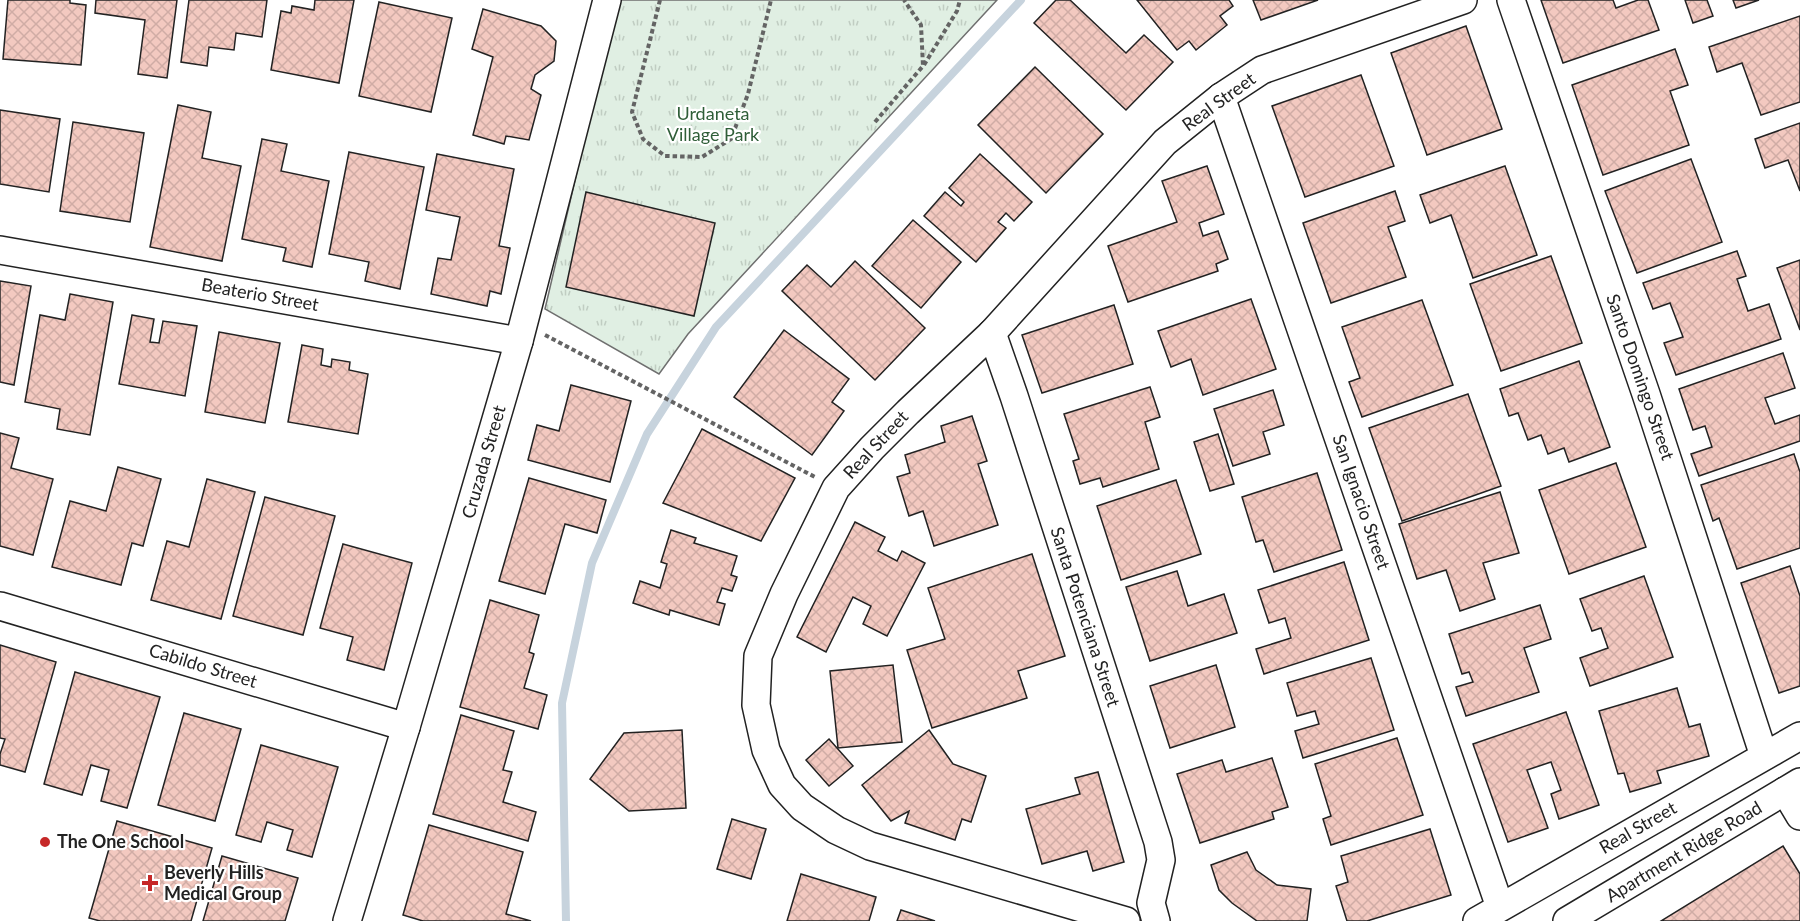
<svg xmlns="http://www.w3.org/2000/svg" width="1800" height="921" font-family="Lato,sans-serif">
  <style>
    .park { fill: url(#park-tufts); stroke: #6f6f6f; stroke-width: 1.5 }
    .lines { fill: none; stroke-linecap: round; stroke-linejoin: round }
    .stream { stroke: #c7d3dd; stroke-width: 8 }
    .building { fill: url(#building-cross-hatch); stroke: #222; stroke-width: 1.5 }
    .minor-casing { stroke: #222; stroke-width: 30 }
    .path { stroke: #646464; stroke-width: 4; stroke-dasharray: 4.5 3; stroke-linecap: butt }
    .minor { stroke: #fff; stroke-width: 27 }
    .poi-dot { fill: #c62828; stroke: #fff; stroke-width: 2 }
    .labels { text-anchor: middle; stroke-width: 4.5; stroke-linejoin: round; paint-order: stroke }
    .street-label { font-size: 18px; fill: #222; stroke: #fff }
    .park-label { font-size: 18px; fill: #2f5e38; stroke: #fff }
    .poi-label { font-size: 18px; font-weight: bold; fill: #222; stroke: #fff; text-anchor: start }
  </style>
  <defs>
    <pattern id="park-tufts" width="24" height="20" patternUnits="userSpaceOnUse" patternTransform="scale(1.5)"><rect width="24" height="20" fill="#e0efe3"/><path d="M3 7l-1-3M5 7V3M7 7l1-3M15 17l-1-3M17 17v-4M19 17l1-3" fill="none" stroke="#c0cdc2"/></pattern>
    <pattern id="building-cross-hatch" width="8" height="8" patternUnits="userSpaceOnUse" patternTransform="scale(1.5)"><rect width="8" height="8" fill="#f3c9c0"/><path d="M0 0l8 8M0 8l8-8" fill="none" stroke="#d0aca5"/></pattern>
  </defs>
  <rect width="100%" height="100%" fill="#fff"/>
  <!-- park -->
  <polygon class="park" points="617,0 997,0 688,334 659,374 545,309"/>
  <g class="lines">
    <!-- stream -->
    <polyline class="stream" points="566,921 562,703 592,563 647,434 716,327 1021,0"/>
  </g>
  <!-- building -->
  <g class="building">
    <polygon points="8,0 70,0 70,3 86,5 81,65 3,59"/>
    <polygon points="96,0 177,0 167,78 138,74 145,20 95,13"/>
    <polygon points="189,0 267,0 262,37 236,33 234,50 209,47 207,66 181,62"/>
    <polygon points="315,0 354,0 339,83 271,70 281,11 291,13 292,6 314,10"/>
    <polygon points="1056,0 1070,0 1126,53 1144,35 1173,62 1126,110 1034,23"/>
    <polygon points="1137,0 1229,0 1233,6 1220,16 1227,25 1196,50 1189,41 1177,50"/>
    <polygon points="1253,0 1318,0 1261,20"/>
    <polygon points="1541,0 1613,0 1616,8 1638,0 1648,0 1659,30 1563,63"/>
    <polygon points="1685,0 1707,0 1713,16 1693,23"/>
    <polygon points="1733,0 1759,0 1736,8"/>
    <polygon points="379,2 452,18 431,112 359,96"/>
    <polygon points="483,9 541,26 556,41 554,61 535,75 531,89 541,95 529,140 506,136 504,144 473,135 493,57 472,49"/>
    <polygon points="1800,16 1800,102 1761,115 1742,63 1717,72 1709,47"/>
    <polygon points="1466,26 1502,129 1427,155 1391,53"/>
    <polygon points="1675,49 1688,85 1670,91 1689,145 1603,175 1572,85"/>
    <polygon points="1035,67 1103,134 1046,193 978,125"/>
    <polygon points="1361,75 1394,166 1305,197 1272,106"/>
    <polygon points="178,105 211,112 202,158 241,166 222,261 150,247"/>
    <polygon points="0,110 60,119 49,192 0,184"/>
    <polygon points="73,122 144,133 130,222 60,211"/>
    <polygon points="1800,123 1800,191 1788,160 1765,168 1755,139"/>
    <polygon points="262,139 287,144 281,171 329,181 312,267 283,261 286,248 242,239"/>
    <polygon points="349,152 424,167 400,289 365,281 369,262 329,254"/>
    <polygon points="437,154 514,169 499,246 510,248 501,294 490,291 487,306 431,294 438,258 451,260 460,217 426,210"/>
    <polygon points="980,154 1032,202 1014,221 1006,213 998,222 1006,228 976,262 924,216 945,192 961,206 964,202 949,188"/>
    <polygon points="1691,159 1722,242 1637,273 1605,191"/>
    <polygon points="1207,166 1224,214 1199,223 1203,236 1218,231 1228,259 1216,264 1218,271 1128,302 1108,246 1177,222 1162,181"/>
    <polygon points="1505,166 1537,255 1473,278 1451,215 1430,223 1420,195"/>
    <polygon points="1395,191 1405,221 1388,227 1406,277 1331,303 1303,223"/>
    <polygon points="586,192 715,223 694,316 566,287"/>
    <polygon points="913,220 961,262 921,308 872,266"/>
    <polygon points="1737,251 1746,276 1737,279 1748,311 1769,304 1781,339 1676,375 1664,343 1683,337 1670,303 1653,309 1643,283"/>
    <polygon points="1551,256 1582,343 1501,371 1470,284"/>
    <polygon points="1800,260 1800,330 1777,268"/>
    <polygon points="855,261 925,328 875,380 782,291 807,265 831,287"/>
    <polygon points="0,281 31,286 14,385 0,382"/>
    <polygon points="70,294 113,302 90,435 57,429 60,409 25,402 40,315 65,320"/>
    <polygon points="1251,299 1276,369 1203,395 1191,359 1171,367 1158,331"/>
    <polygon points="1422,300 1453,385 1362,417 1349,382 1360,378 1342,327"/>
    <polygon points="1114,305 1133,364 1042,393 1022,335"/>
    <polygon points="132,315 154,319 150,342 159,343 163,321 197,326 185,396 119,384"/>
    <polygon points="784,330 849,379 832,402 844,411 812,455 734,397"/>
    <polygon points="219,332 280,343 265,423 205,412"/>
    <polygon points="302,345 323,349 321,365 331,367 332,359 350,362 349,370 368,374 358,434 288,422"/>
    <polygon points="1783,353 1795,388 1765,398 1775,424 1800,415 1800,441 1699,476 1691,454 1712,447 1705,426 1693,430 1679,389"/>
    <polygon points="1579,361 1610,447 1569,462 1564,448 1548,454 1541,435 1528,440 1518,413 1509,416 1500,389"/>
    <polygon points="571,385 631,401 610,482 528,460 537,425 559,431"/>
    <polygon points="1150,387 1160,417 1145,422 1159,469 1103,487 1100,478 1080,484 1073,461 1079,459 1064,414"/>
    <polygon points="1273,390 1284,425 1263,432 1270,454 1233,466 1214,409"/>
    <polygon points="1468,394 1501,486 1402,521 1369,428"/>
    <polygon points="972,416 987,461 978,464 998,525 934,546 923,511 909,516 897,477 910,473 905,455 945,442 941,426"/>
    <polygon points="702,429 795,478 761,541 663,503"/>
    <polygon points="0,433 19,438 11,468 53,479 33,555 0,546"/>
    <polygon points="1218,434 1234,484 1210,491 1194,442"/>
    <polygon points="1794,454 1800,472 1800,548 1737,569 1719,518 1713,521 1701,485"/>
    <polygon points="1616,463 1646,547 1569,574 1539,490"/>
    <polygon points="118,467 161,479 143,546 132,543 121,585 52,567 70,501 106,511"/>
    <polygon points="1317,473 1342,550 1274,572 1263,540 1256,542 1242,497"/>
    <polygon points="529,478 606,500 597,533 565,524 545,594 499,581"/>
    <polygon points="207,479 255,492 221,619 151,600 167,541 189,547"/>
    <polygon points="1176,480 1201,554 1121,580 1097,506"/>
    <polygon points="1500,492 1519,553 1483,563 1495,599 1460,611 1446,570 1417,579 1399,524"/>
    <polygon points="265,497 335,516 303,635 233,616"/>
    <polygon points="855,522 885,537 878,551 897,561 902,551 925,563 887,636 863,624 871,606 853,597 826,652 797,637"/>
    <polygon points="671,530 696,538 694,543 737,556 731,575 737,577 732,591 722,588 717,602 725,604 719,625 670,610 669,615 633,603 640,581 660,588 667,564 661,562"/>
    <polygon points="343,544 412,563 384,670 347,660 353,637 320,628"/>
    <polygon points="1032,554 1065,656 1018,671 1027,698 932,728 907,650 945,639 928,588"/>
    <polygon points="1344,562 1369,640 1264,674 1256,649 1291,638 1285,618 1269,623 1258,590"/>
    <polygon points="1790,566 1800,596 1800,686 1779,693 1741,583"/>
    <polygon points="1177,571 1188,606 1224,594 1237,633 1150,661 1126,587"/>
    <polygon points="1644,576 1673,657 1590,686 1580,658 1608,648 1601,628 1592,631 1580,599"/>
    <polygon points="490,600 539,615 529,652 534,654 524,688 547,695 538,729 460,707"/>
    <polygon points="1540,605 1551,639 1524,648 1539,692 1466,716 1456,687 1473,682 1469,672 1462,674 1449,634"/>
    <polygon points="0,645 56,662 25,772 0,765 0,754 5,739 0,738"/>
    <polygon points="1371,658 1394,730 1303,758 1295,731 1319,724 1315,711 1297,716 1287,683"/>
    <polygon points="893,665 902,742 838,748 830,671"/>
    <polygon points="1216,665 1235,727 1170,748 1150,686"/>
    <polygon points="75,672 160,697 127,808 101,801 109,770 91,765 82,795 44,784"/>
    <polygon points="1677,688 1689,727 1700,724 1709,756 1657,771 1661,783 1630,792 1624,773 1618,774 1599,711"/>
    <polygon points="1566,712 1599,805 1559,819 1551,794 1561,790 1551,762 1527,770 1548,828 1508,842 1473,744"/>
    <polygon points="184,713 241,729 215,821 158,805"/>
    <polygon points="461,715 514,731 503,770 512,772 503,802 536,812 528,841 433,814"/>
    <polygon points="682,730 686,808 629,811 590,779 624,733"/>
    <polygon points="929,730 953,764 986,776 971,822 962,819 955,840 905,823 909,811 891,821 862,785"/>
    <polygon points="1397,738 1423,815 1331,845 1323,819 1331,816 1315,764"/>
    <polygon points="829,739 853,766 829,786 806,760"/>
    <polygon points="261,745 338,767 312,857 287,850 293,830 267,822 261,842 236,835"/>
    <polygon points="1272,758 1288,807 1272,812 1274,819 1200,843 1177,774 1222,760 1226,772"/>
    <polygon points="1098,772 1124,862 1093,871 1087,851 1042,864 1026,809 1080,794 1075,778"/>
    <polygon points="732,819 766,829 751,879 717,869"/>
    <polygon points="117,821 212,848 191,921 100,921 89,918"/>
    <polygon points="429,825 523,852 506,914 531,921 423,921 403,915"/>
    <polygon points="1430,829 1451,895 1367,921 1347,921 1336,886 1348,882 1341,856"/>
    <polygon points="1783,846 1800,874 1800,921 1661,921"/>
    <polygon points="1247,852 1256,870 1277,885 1311,889 1307,921 1257,921 1232,903 1219,890 1211,865"/>
    <polygon points="222,856 298,878 285,921 203,921"/>
    <polygon points="801,874 876,897 869,921 787,921"/>
    <polygon points="901,910 935,921 897,921"/>
  </g>
  <g class="lines">
    <!-- minor casing -->
    <g class="minor-casing">
      <g id="minor">
        <polyline points="1511,0 1646,394 1764,756"/>
        <polyline points="1221,97 1500,907"/>
        <polyline points="0,250 519,341"/>
        <polyline points="992,333 1014,396 1158,842 1161,860 1151,903 1156,921"/>
        <polyline points="0,606 406,727"/>
        <polyline points="1785,791 1800,816"/>
        <polyline points="347,921 406,727 519,341 607,0"/>
        <polyline points="1126,921 870,846 836,830 802,807 782,785 766,750 756,705 758,656 784,594 836,488 872,448 908,412 992,333 1165,142 1221,97 1262,70 1463,0"/>
        <polyline points="1477,921 1800,736"/>
        <polyline points="1567,921 1800,782"/>
      </g>
    </g>
    <!-- path -->
    <g class="path">
      <polyline points="660,0 632,112 643,139 665,156 702,157 731,139 748,94 771,0"/>
      <polyline points="924,65 957,11 960,0"/>
      <polyline points="875,122 923,66 921,25 904,0"/>
      <polyline points="545,335 815,477"/>
    </g>
    <!-- minor -->
    <use href="#minor" class="minor"/>
  </g>
  <!-- markers -->
  <g class="poi-dot">
    <circle cx="45" cy="842" r="6"/>
    <path d="M147 874h6v6h6v6h-6v6h-6v-6h-6v-6h6z"/>
  </g>
  <g class="labels">
    <!-- street labels -->
    <g class="street-label">
      <text transform="translate(1219 102) rotate(-36)" y="6">Real Street</text>
      <text transform="translate(260 295) rotate(10)" y="6">Beaterio Street</text>
      <text transform="translate(1640 377) rotate(71)" y="6">Santo Domingo Street</text>
      <text transform="translate(876 445) rotate(-47)" y="6">Real Street</text>
      <text transform="translate(484 462) rotate(-74)" y="6">Cruzada Street</text>
      <text transform="translate(1361 502) rotate(71)" y="6">San Ignacio Street</text>
      <text transform="translate(1085 617) rotate(72)" y="6">Santa Potenciana Street</text>
      <text transform="translate(203 666) rotate(17)" y="6">Cabildo Street</text>
      <text transform="translate(1638 828) rotate(-30)" y="6">Real Street</text>
      <text transform="translate(1684 852) rotate(-31)" y="6">Apartment Ridge Road</text>
    </g>
    <!-- park labels -->
    <g class="park-label">
      <text x="713" y="120">Urdaneta<tspan x="713" dy="21">Village Park</tspan></text>
    </g>
    <!-- poi labels -->
    <g class="poi-label">
      <text x="57" y="848">The One School</text>
      <text x="164" y="879">Beverly Hills<tspan x="164" dy="21">Medical Group</tspan></text>
    </g>
  </g>
</svg>
